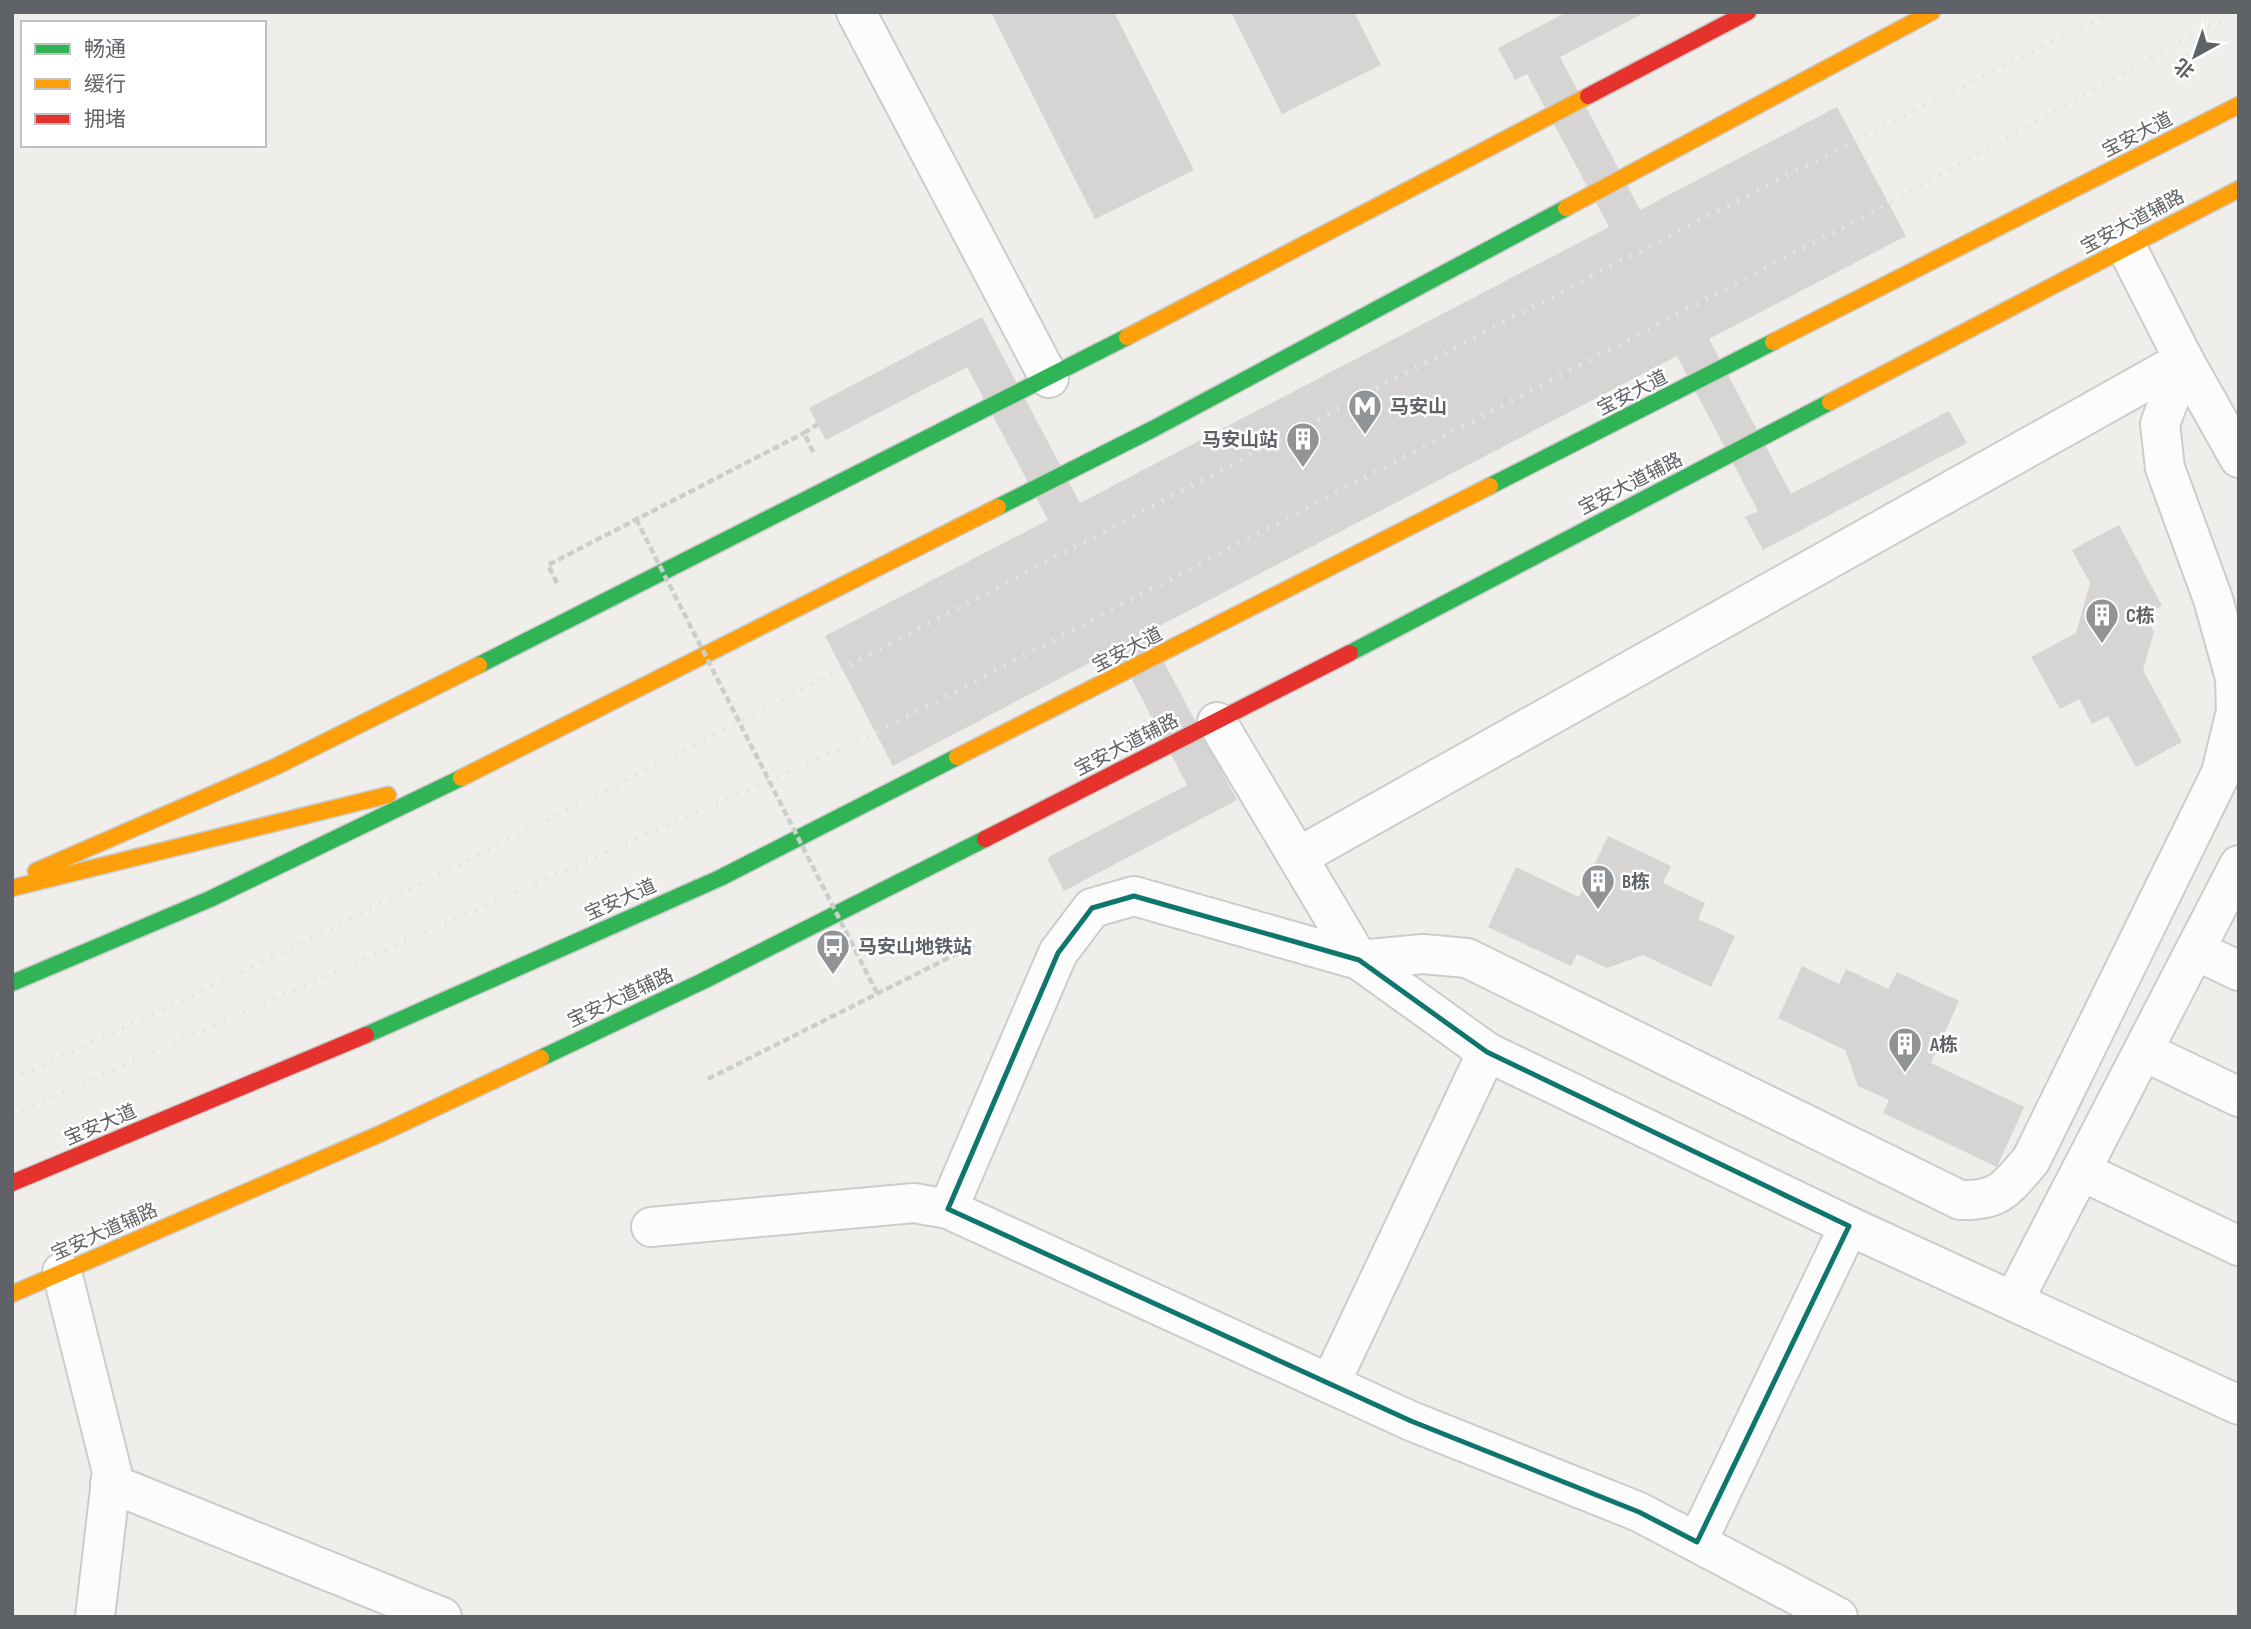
<svg xmlns="http://www.w3.org/2000/svg" width="2251" height="1629" font-family="'Sofia Sans Condensed','Noto Sans SC',sans-serif">
  <style>
    .building { fill: #d6d5d3 }
    .lines { fill: none; stroke-linecap: round; stroke-linejoin: round }
    .street-casing { stroke: #cbcccc; stroke-width: 42 }
    .fast-casing { stroke: #cacacb; stroke-width: 19 }
    .slow-casing { stroke: #cacacb; stroke-width: 19 }
    .jam-casing { stroke: #cacacb; stroke-width: 19 }
    .path { stroke: #cacfcc; stroke-width: 4.5; stroke-dasharray: 7 3.5; stroke-linecap: butt }
    .street { stroke: #fdfcfc; stroke-width: 38 }
    .fast { stroke: #30b455; stroke-width: 16 }
    .slow { stroke: #ff9f0a; stroke-width: 16 }
    .jam { stroke: #e5322d; stroke-width: 16 }
    .rail { stroke: #e4e4e4; stroke-width: 5; stroke-dasharray: 2 9; stroke-linecap: butt }
    .path-bridge { stroke: #cacfcc; stroke-width: 4.5; stroke-dasharray: 7 3.5; stroke-linecap: butt }
    .marked { fill: none; stroke: #0f766e; stroke-width: 5; stroke-linejoin: round }
    .labels { text-anchor: middle; stroke-width: 5; stroke-linejoin: round; paint-order: stroke }
    .street-label { font-size: 19px; fill: #5f6368; stroke: #fff }
    .poi-label { font-size: 19px; font-weight: bold; fill: #5f6368; stroke: #fff; text-anchor: start }
  </style>
  <rect width="100%" height="100%" fill="#efeeea"/>
  <!-- building -->
  <g class="building">
    <polygon points="991,12 1114,12 1194,170 1095,219"/>
    <polygon points="1231,12 1354,12 1381,65 1282,114"/>
    <polygon points="1567,12 1646,12 1560,57 1640,210 1837,107 1906,236 1709,339 1791,494 1949,411 1967,443 1763,550 1745,517 1758,511 1677,356 1148,632 1237,800 1064,891 1047,858 1187,785 1116,649 893,766 825,636 1048,520 967,367 826,440 809,408 982,317 1080,503 1609,227 1527,74 1515,80 1498,48"/>
    <polygon points="2119,525 2162,606 2145,615 2154,632 2143,670 2182,742 2136,767 2108,716 2092,724 2079,699 2060,709 2031,657 2076,633 2090,583 2072,550"/>
    <polygon points="1608,836 1671,866 1663,883 1705,903 1698,919 1735,936 1711,987 1643,955 1607,968 1577,954 1571,966 1488,927 1516,867 1579,897"/>
    <polygon points="1802,966 1839,984 1846,969 1888,989 1897,972 1959,1001 1931,1063 2024,1107 1997,1167 1883,1113 1889,1100 1858,1086 1845,1050 1778,1018"/>
  </g>
  <g class="lines">
    <!-- street casing -->
    <g class="street-casing">
      <g id="street">
        <polyline points="856,12 1049,378"/>
        <polyline points="2127,248 2184,360 2239,458"/>
        <polyline points="1217,722 1359,960 1487,1052 1849,1226 2239,1405"/>
        <polyline points="1298,857 2184,360"/>
        <polyline points="2195,950 2239,971"/>
        <polyline points="2143,1051 2239,1097"/>
        <polyline points="2081,1171 2239,1246"/>
        <path d="M 948,1209 L 1058,953 L 1092,908 L 1134,896 L 1359,960 L 1423,954 L 1467,958 L 1960,1200 C 2000,1201 2006,1189 2031,1160 L 2221,773 L 2236,711 L 2235,678 L 2213,599 L 2165,468 L 2160,424 L 2184,360"/>
        <polyline points="651,1227 914,1203 948,1209 1411,1421 1639,1512 1838,1617"/>
        <polyline points="62,1272 112,1472 95,1617"/>
        <polyline points="2014,1300 2239,865"/>
        <polyline points="1330,1384 1487,1052"/>
        <polyline points="110,1483 442,1617"/>
        <polyline points="1697,1542 1849,1226"/>
      </g>
    </g>
    <!-- fast casing -->
    <g class="fast-casing">
      <g id="fast">
        <polyline points="1490,486 1773,342"/>
        <polyline points="998,507 1153,429 1566,208"/>
        <polyline points="1350,653 1830,402"/>
        <polyline points="479,665 1127,337"/>
        <polyline points="12,983 210,899 461,778"/>
        <polyline points="366,1035 720,878 957,757"/>
        <polyline points="541,1058 703,981 985,839"/>
      </g>
    </g>
    <!-- slow casing -->
    <g class="slow-casing">
      <g id="slow">
        <polyline points="1566,208 1932,12"/>
        <polyline points="1127,337 1588,96"/>
        <polyline points="1773,342 2239,105"/>
        <polyline points="1830,402 2239,189"/>
        <polyline points="957,757 1490,486"/>
        <polyline points="461,778 998,507"/>
        <polyline points="36,871 277,766 479,665"/>
        <polyline points="12,888 388,795"/>
        <polyline points="12,1294 382,1133 541,1058"/>
      </g>
    </g>
    <!-- jam casing -->
    <g class="jam-casing">
      <g id="jam">
        <polyline points="1588,96 1748,12"/>
        <polyline points="985,839 1350,653"/>
        <polyline points="12,1183 366,1035"/>
      </g>
    </g>
    <!-- path -->
    <g class="path">
      <polyline points="813,452 804,433 818,424"/>
      <polyline points="557,583 548,565 804,433"/>
      <polyline points="708,1079 974,945"/>
    </g>
    <!-- street -->
    <use href="#street" class="street"/>
    <!-- fast -->
    <use href="#fast" class="fast"/>
    <!-- slow -->
    <use href="#slow" class="slow"/>
    <!-- jam -->
    <use href="#jam" class="jam"/>
    <!-- rail -->
    <g class="rail">
      <path d="M 12,1079 C 268,964 517,836 766,708 C 1215,476 1659,235 2112,12"/>
      <polyline points="12,1115 876,733 1888,204 2236,12"/>
    </g>
    <!-- path-bridge -->
    <polyline class="path-bridge" points="636,519 877,993"/>
  </g>
  <!-- marked area -->
  <path class="marked" d="M 1134,896 L 1359,960 L 1487,1052 L 1849,1226 L 1697,1542 L 1639,1512 L 1411,1421 L 948,1209 L 1058,953 L 1092,908 Z"/>
  <!-- icons -->
  <defs>
    <g id="metro-pin" transform="scale(1.75)"><path d="M0 17L-7.5 6A9.5 9.5 0 1 1 7.5 6Z" fill="#919496" stroke="#fff"/><path d="M-5.5 5V-5H-3L0 0L3-5H5.5V5H3V-.5L0 4L-3-.5V5Z" fill="#fff"/></g>
    <g id="building-pin" transform="scale(1.75)"><path d="M0 17L-7.5 6A9.5 9.5 0 1 1 7.5 6Z" fill="#919496" stroke="#fff"/><path d="M-4-6H4V6H1V3H-1V6H-4ZM-2.5-4.3h1.7v1.8h-1.7ZM.8-4.3h1.7v1.8H.8ZM-2.5-1h1.7V.8h-1.7ZM.8-1h1.7V.8H.8Z" fill="#fff"/></g>
    <g id="bus-pin" transform="scale(1.75)"><path d="M0 17L-7.5 6A9.5 9.5 0 1 1 7.5 6Z" fill="#919496" stroke="#fff"/><path d="M-5-6H5V4H4V6H2V4H-2V6H-4V4H-5ZM-3.5-4V0h7V-4ZM-3.5 1.2v1.5H-2V1.2ZM2 1.2v1.5H3.5V1.2Z" fill="#fff"/></g>
  </defs>
  <g fill-rule="evenodd">
    <use href="#metro-pin" x="1365" y="406"/>
    <use href="#building-pin" x="1303" y="439"/>
    <use href="#building-pin" x="2102" y="615"/>
    <use href="#building-pin" x="1598" y="881"/>
    <use href="#bus-pin" x="833" y="946"/>
    <use href="#building-pin" x="1905" y="1044"/>
  </g>
  <g class="labels">
    <!-- street labels -->
    <g class="street-label">
      <text transform="translate(2137 134) rotate(-27)" y="7">宝安大道</text>
      <text transform="translate(2132 221) rotate(-28)" y="7">宝安大道辅路</text>
      <text transform="translate(1632 392) rotate(-27)" y="7">宝安大道</text>
      <text transform="translate(1630 483) rotate(-27)" y="7">宝安大道辅路</text>
      <text transform="translate(1127 649) rotate(-27)" y="7">宝安大道</text>
      <text transform="translate(1126 744) rotate(-27)" y="7">宝安大道辅路</text>
      <text transform="translate(620 899) rotate(-24)" y="7">宝安大道</text>
      <text transform="translate(620 997) rotate(-25)" y="7">宝安大道辅路</text>
      <text transform="translate(100 1124) rotate(-23)" y="7">宝安大道</text>
      <text transform="translate(104 1231) rotate(-24)" y="7">宝安大道辅路</text>
    </g>
    <!-- poi labels -->
    <g class="poi-label">
      <text x="1390" y="413">马安山</text>
      <text x="1278" y="446" text-anchor="end">马安山站</text>
      <text x="2126" y="622">C栋</text>
      <text x="1622" y="888">B栋</text>
      <text x="858" y="953">马安山地铁站</text>
      <text x="1930" y="1051">A栋</text>
    </g>
  </g>
  <!-- border -->
  <rect width="2251" height="1629" fill="none" stroke="#5f6368" stroke-width="28"/>
  <!-- legend -->
  <rect x="21" y="21" width="245" height="126" fill="#ffffff" stroke="#bfc1c3" stroke-width="2"/>
  <rect x="35" y="44" width="35" height="10" fill="#30b455" stroke="#bfc1c3" stroke-width="2"/>
  <text x="84" y="56" font-size="21" fill="#5f6368">畅通</text>
  <rect x="35" y="79" width="35" height="10" fill="#ff9f0a" stroke="#bfc1c3" stroke-width="2"/>
  <text x="84" y="91" font-size="21" fill="#5f6368">缓行</text>
  <rect x="35" y="114" width="35" height="10" fill="#e5322d" stroke="#bfc1c3" stroke-width="2"/>
  <text x="84" y="126" font-size="21" fill="#5f6368">拥堵</text>
  <!-- north arrow -->
  <g transform="translate(2195 56) rotate(220)" stroke="#ffffff" stroke-width="5" paint-order="stroke">
  <path d="M0-5L12 26L0 18L-12 26Z" fill="#5f6368"/>
  <text y="-10" font-size="19" font-weight="bold" text-anchor="middle" fill="#5f6368">北</text>
  </g>
</svg>
